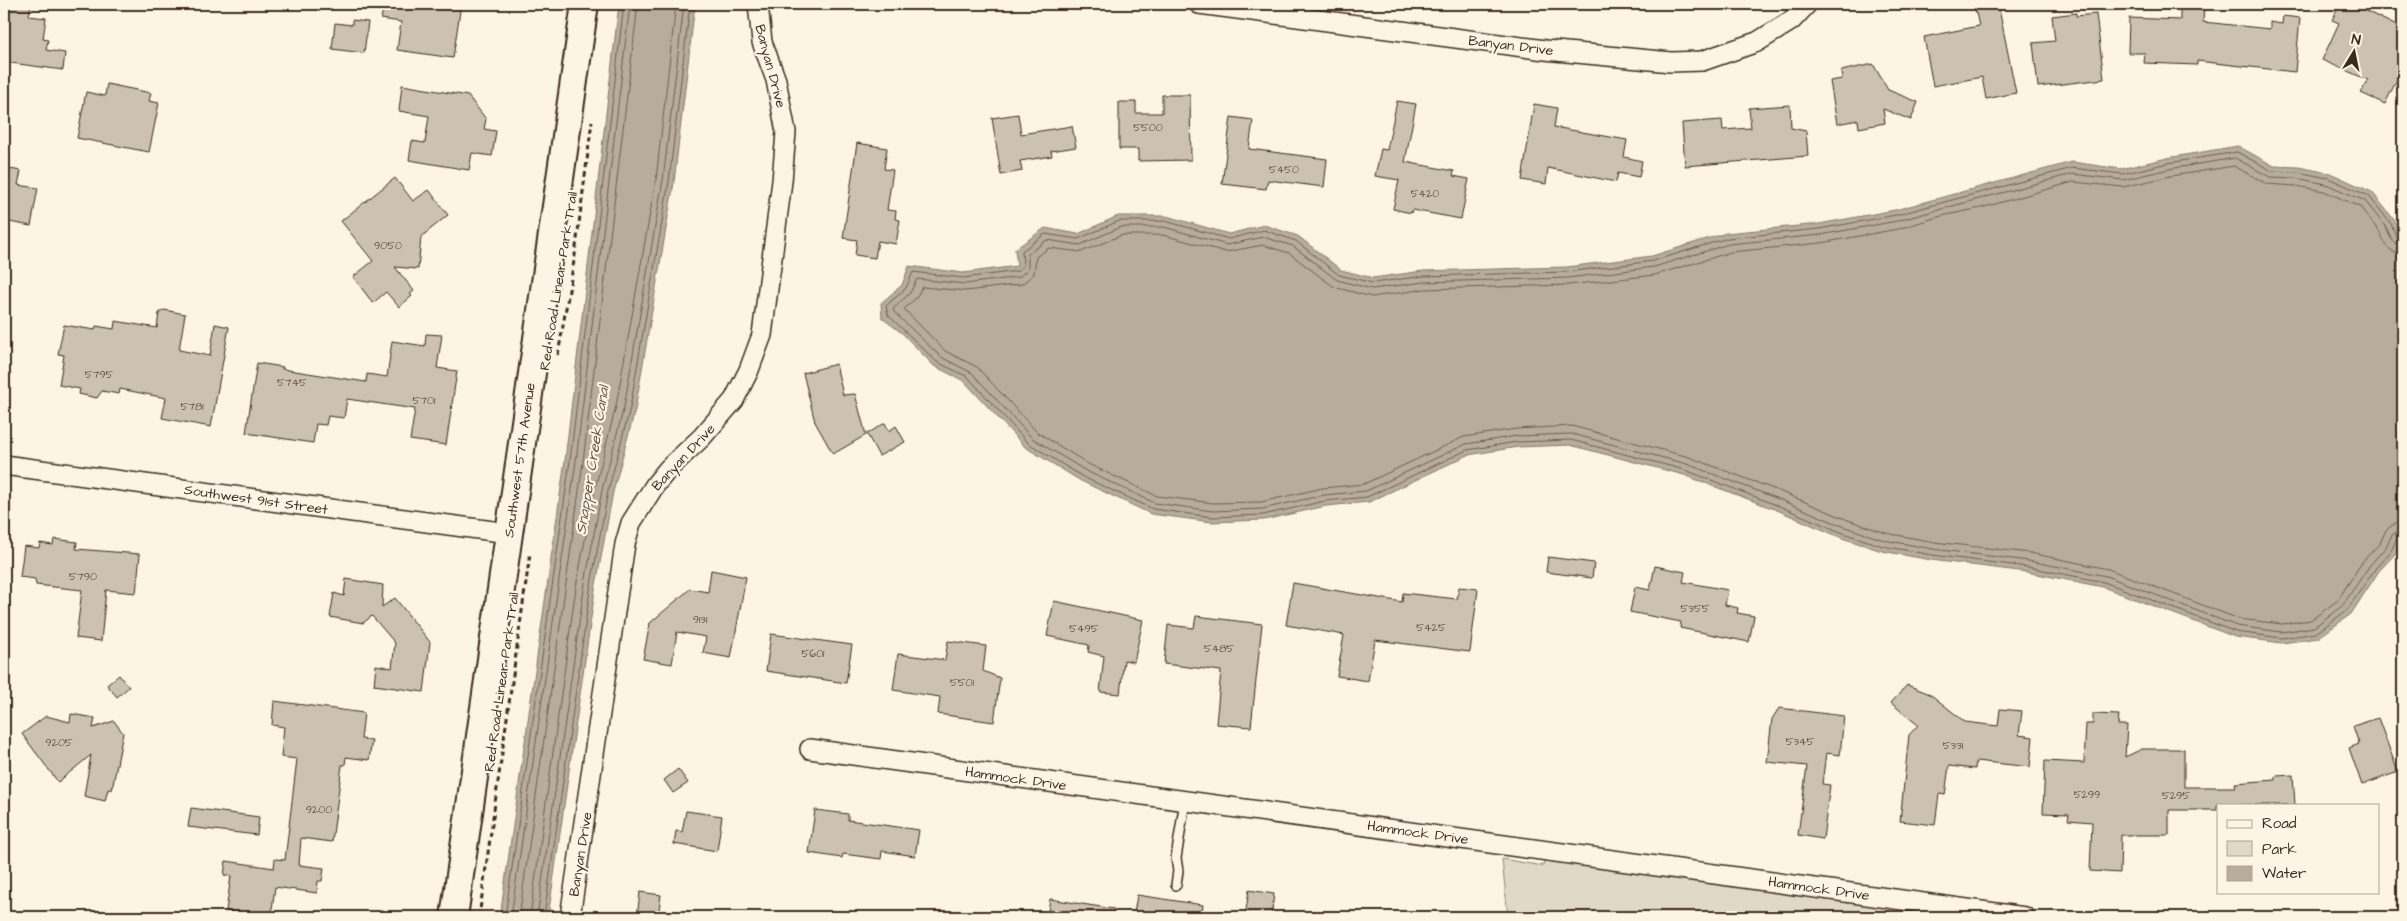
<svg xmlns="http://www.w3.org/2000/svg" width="2407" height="921" font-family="'Architects Daughter',sans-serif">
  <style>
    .green { fill: #e0d8c8; stroke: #8e8173 }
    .water { fill: #b7ad9e; stroke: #85796b }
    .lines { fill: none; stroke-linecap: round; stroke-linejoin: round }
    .shore { stroke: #6d5e51; stroke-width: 1 }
    .building { fill: #ccc2b3; stroke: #3b2a1e }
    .lane-casing { stroke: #3b2a1e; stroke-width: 12 }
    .street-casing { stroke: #3b2a1e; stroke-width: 22 }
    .secondary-casing { stroke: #3b2a1e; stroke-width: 30 }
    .path { stroke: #3b2a1e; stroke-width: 3; stroke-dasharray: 5 4; stroke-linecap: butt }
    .lane { stroke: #fcf5e5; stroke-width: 9 }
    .street { stroke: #fcf5e5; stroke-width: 19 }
    .secondary { stroke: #fcf5e5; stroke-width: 26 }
    .labels { text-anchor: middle; stroke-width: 4.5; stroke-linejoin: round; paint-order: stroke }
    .number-label { font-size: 11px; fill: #5f5043 }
    .street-label { font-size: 14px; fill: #3b2a1e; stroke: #fcf5e5 }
    .water-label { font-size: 15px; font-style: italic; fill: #605144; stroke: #fcf5e5 }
  </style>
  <rect width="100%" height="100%" fill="#fcf5e5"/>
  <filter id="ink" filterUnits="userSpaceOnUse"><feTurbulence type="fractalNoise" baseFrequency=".02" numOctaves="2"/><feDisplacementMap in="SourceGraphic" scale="10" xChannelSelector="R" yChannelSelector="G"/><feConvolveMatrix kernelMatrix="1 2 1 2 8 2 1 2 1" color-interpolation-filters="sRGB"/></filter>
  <g filter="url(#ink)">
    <!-- green -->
    <polygon class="green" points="1545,856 1955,917 1508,917 1502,859 1543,866"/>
    <!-- water -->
    <g class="water">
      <polygon points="619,4 695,4 674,182 635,410 613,492 595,590 548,917 500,917 565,460"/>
      <polygon points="2238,146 2274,166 2298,167 2330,173 2372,192 2395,221 2403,240 2403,537 2396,553 2379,571 2351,614 2318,638 2282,643 2235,637 2103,587 2027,572 1931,560 1882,551 1842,538 1777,510 1684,475 1570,445 1518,447 1468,455 1369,502 1326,506 1264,520 1212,522 1151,514 1081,481 1025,447 964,381 934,366 902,333 882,318 881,303 902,285 909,266 963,273 1017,266 1015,249 1045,228 1078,234 1118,216 1166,216 1229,234 1264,225 1298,236 1341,270 1373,278 1423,271 1567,267 1652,256 1726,233 1819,224 1895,210 2072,162 2121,169 2167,158"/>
    </g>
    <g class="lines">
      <!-- shore -->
      <g class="shore">
        <polyline points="2403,240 2397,238 2391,224 2369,196 2328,178 2297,172 2272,171 2237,152 2168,163 2122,174 2072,168 1896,215 1819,229 1728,238 1653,261 1567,272 1424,276 1373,283 1339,275 1296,241 1264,230 1229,239 1165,221 1119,221 1078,239 1045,234 1022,251 1023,266 1018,271 963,278 913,272 906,288 886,306 888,315 937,362 968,377 1028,443 1083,477 1153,509 1212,517 1263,515 1325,501 1367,497 1467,450 1517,442 1571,440 1685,470 1779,506 1843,533 1883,546 1932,555 2028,567 2104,582 2236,632 2282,638 2316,633 2347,610 2375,569 2391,551 2397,538 2403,536"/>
        <polyline points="2403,246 2393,242 2386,227 2365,201 2326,184 2296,178 2270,177 2235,158 2169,169 2123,180 2072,174 1897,221 1820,235 1729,244 1654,267 1568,278 1424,282 1372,289 1337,280 1293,246 1263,237 1227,245 1164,227 1121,227 1080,245 1047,240 1028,254 1028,269 1019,277 965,284 917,279 910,293 893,309 894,312 941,357 972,373 1032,438 1086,471 1155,503 1213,511 1262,509 1324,495 1366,491 1466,444 1517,436 1572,434 1687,464 1781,500 1845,527 1884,540 1933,549 2029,561 2106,576 2237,626 2282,632 2314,627 2342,606 2370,565 2386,547 2392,535 2403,530"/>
        <polyline points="2403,254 2395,253 2387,247 2379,231 2360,207 2324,191 2296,186 2267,184 2234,166 2171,176 2123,187 2073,182 1981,208 1941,216 1898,229 1821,243 1731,252 1655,275 1568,285 1425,289 1372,297 1334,287 1289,253 1263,245 1226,252 1163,235 1122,235 1081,252 1049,248 1036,257 1034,274 1022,284 966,291 922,287 916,298 904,309 945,351 977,367 1037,432 1090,465 1157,496 1213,503 1261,502 1323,488 1364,484 1464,437 1516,429 1572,426 1689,457 1784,493 1848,520 1886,533 1934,542 2030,553 2108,569 2239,619 2282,624 2311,620 2337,601 2363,561 2380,543 2386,530 2394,524 2403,522"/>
        <polyline points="505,917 570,461 624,4"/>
        <polyline points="511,917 576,461 630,4"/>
        <polyline points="519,917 583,462 638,4"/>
        <polyline points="530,917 576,587 595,488 616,406 656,179 676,4"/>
        <polyline points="537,917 584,589 602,490 624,407 663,180 684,4"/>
        <polyline points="544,917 590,590 608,491 630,408 669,181 690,4"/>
      </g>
    </g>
    <!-- building -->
    <g class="building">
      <polygon points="4,4 31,4 29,16 46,18 43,39 48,40 46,50 65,53 63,70 4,62"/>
      <polygon points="384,4 461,4 453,58 397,50 401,22 381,19"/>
      <polygon points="1974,4 1998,4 2016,93 1986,99 1982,77 1933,86 1924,37 1979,26"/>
      <polygon points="2180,4 2204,4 2203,22 2270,29 2270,22 2282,24 2283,16 2300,18 2295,72 2197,61 2197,65 2144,63 2145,53 2128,53 2129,18 2180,20"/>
      <polygon points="2340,4 2366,4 2364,10 2403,29 2403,67 2385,104 2361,93 2368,80 2322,60 2339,23 2332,20"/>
      <polygon points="2076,13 2076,16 2096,14 2104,79 2038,87 2033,43 2055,41 2052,16"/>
      <polygon points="352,20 368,22 364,53 332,49 335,23 352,25"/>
      <polygon points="1873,64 1888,90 1918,102 1911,120 1883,109 1885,123 1859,128 1858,120 1837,124 1830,81 1842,79 1841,71"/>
      <polygon points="107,84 151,93 149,101 159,103 149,152 77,138 86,92 105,96"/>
      <polygon points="402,85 468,96 486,119 484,129 496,131 492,156 472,153 469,170 409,160 412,141 425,143 429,116 399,111"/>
      <polygon points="1162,95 1190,95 1191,160 1138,161 1138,149 1119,149 1119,102 1136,102 1136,113 1162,113"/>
      <polygon points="1397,101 1416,104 1405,162 1454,171 1453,176 1469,179 1461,219 1412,210 1411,213 1393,209 1399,180 1375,176 1381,149 1387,150"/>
      <polygon points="1534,104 1557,108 1554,127 1627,140 1624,157 1642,161 1639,177 1618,173 1616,182 1548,168 1546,184 1522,180"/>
      <polygon points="1790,105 1791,128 1806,131 1808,156 1685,166 1682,123 1722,120 1723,130 1751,128 1749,108"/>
      <polygon points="1018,114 1021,134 1072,126 1076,147 1051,151 1052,156 1020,161 1022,171 1001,175 992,118"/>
      <polygon points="1231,117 1253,120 1249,149 1327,159 1324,187 1268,180 1266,189 1222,184"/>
      <polygon points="857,143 887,148 884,169 893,170 887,210 896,211 895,219 900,220 896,244 878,241 875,258 855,255 857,240 843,238"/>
      <polygon points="4,168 21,171 18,185 38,188 31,226 4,221"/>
      <polygon points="395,178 413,201 429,190 448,215 421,237 418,269 395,267 414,291 410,294 412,296 399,307 386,292 373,303 353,277 373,261 341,221"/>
      <polygon points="164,310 185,314 179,350 210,356 215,324 229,327 211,427 162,418 166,398 120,389 119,394 102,391 97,398 79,394 80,389 59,385 64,355 58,354 64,325 95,330 96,326 114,329 115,321 157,328 159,313"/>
      <polygon points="426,334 442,335 437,368 457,371 446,445 410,440 415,409 347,399 344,418 328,416 326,425 316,424 313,443 246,433 257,363 283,367 282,369 366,382 367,374 387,377 392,341 425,346"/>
      <polygon points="836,364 843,395 855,394 866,435 833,454 815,422 803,373"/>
      <polygon points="885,423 889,431 896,426 905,442 879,456 867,434"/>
      <polygon points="54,539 77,542 76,549 140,554 136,593 106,590 101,641 76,638 82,590 36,585 35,579 20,577 24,546 39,548 40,543 53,545"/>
      <polygon points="1548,557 1594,563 1592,578 1546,572"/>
      <polygon points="1655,566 1685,572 1683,582 1728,590 1725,605 1738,608 1737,613 1754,616 1749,642 1680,628 1681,622 1630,612 1635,587 1650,590"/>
      <polygon points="711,570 746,577 731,658 703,653 706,637 677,632 672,664 643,659 650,623 690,589 708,592"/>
      <polygon points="346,579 383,585 382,607 395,598 430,642 424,692 374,685 376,665 392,668 395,643 372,616 363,623 330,617 334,593 344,596"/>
      <polygon points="1293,583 1402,602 1403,593 1457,599 1459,587 1478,589 1470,652 1375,640 1368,681 1337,676 1344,635 1286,625"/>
      <polygon points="1054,601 1143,620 1134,662 1124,660 1120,694 1100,692 1104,656 1088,652 1089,645 1047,636"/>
      <polygon points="1196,616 1262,624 1251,727 1216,724 1221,671 1164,664 1168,625 1194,628"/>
      <polygon points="771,634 852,645 846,683 766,671"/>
      <polygon points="948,641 986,646 983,671 1000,678 994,722 938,714 940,697 893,690 898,654 945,660"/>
      <polygon points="119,675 129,687 117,697 107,685"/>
      <polygon points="1907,685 1930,694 1965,722 1998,726 2000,709 2022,711 2019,735 2033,737 2030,767 1976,761 1975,769 1949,766 1945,795 1939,794 1935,825 1900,821 1909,735 1918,725 1891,703"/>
      <polygon points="274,701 364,713 361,739 372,740 369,760 346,757 345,765 342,765 332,842 301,838 299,865 324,868 322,881 318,881 317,893 275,887 271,917 226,911 231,876 224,875 226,861 274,868 275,859 285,860 297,759 281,757 284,727 272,725"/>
      <polygon points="1779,708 1844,716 1840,755 1826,753 1822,784 1830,785 1823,839 1798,835 1807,766 1767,762 1772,719"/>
      <polygon points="71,714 95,718 93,728 114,721 123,733 112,790 108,789 105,801 84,796 91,755 58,782 22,734 46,716 70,722"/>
      <polygon points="2093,714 2119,715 2118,725 2127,725 2125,757 2142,749 2184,749 2184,787 2236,787 2235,783 2276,780 2276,776 2293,775 2295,805 2217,805 2217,810 2169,810 2169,835 2121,835 2120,873 2090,871 2092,822 2068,820 2069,814 2043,813 2045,761 2084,763 2086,724 2093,724"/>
      <polygon points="2378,718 2398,772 2362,785 2349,748 2359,744 2353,726"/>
      <polygon points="678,769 688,783 673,793 664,780"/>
      <polygon points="191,808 259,817 257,835 188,827"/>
      <polygon points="815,810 848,814 848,820 919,830 915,856 882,851 881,859 843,854 842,858 809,853"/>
      <polygon points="686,811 722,816 717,851 674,844 676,831 682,832"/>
      <polygon points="1249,890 1274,894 1271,917 1245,917"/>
      <polygon points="640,892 661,895 658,917 637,917"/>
      <polygon points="1137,895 1203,905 1201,917 1160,917 1134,914"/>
      <polygon points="1050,899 1114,909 1114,917 1047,917"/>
    </g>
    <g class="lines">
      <!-- lane casing -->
      <g class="lane-casing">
        <polyline id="lane" points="1176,885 1178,871 1176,858 1185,801"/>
      </g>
      <!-- street casing -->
      <g class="street-casing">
        <g id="street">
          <polyline points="1199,4 1545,50 1671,62 1702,61 1757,42 1791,21 1807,4"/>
          <polyline points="4,465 508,533"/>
          <polyline points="810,749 2025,917"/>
          <polyline points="570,917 625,544 631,523 655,485 668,469 702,437 734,400 749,370 762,335 782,181 786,132 776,80 762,42 758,4"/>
        </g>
      </g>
      <!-- secondary casing -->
      <g class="secondary-casing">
        <polyline id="secondary" points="454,917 585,4"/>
      </g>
      <!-- path -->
      <g class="path">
        <polyline points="558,355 575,255 592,121"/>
        <polyline points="479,917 530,554"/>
      </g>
      <!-- lane -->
      <use href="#lane" class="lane"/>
      <!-- street -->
      <use href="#street" class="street"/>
      <!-- secondary -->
      <use href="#secondary" class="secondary"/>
    </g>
  </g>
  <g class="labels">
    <!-- number labels -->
    <g class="number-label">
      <text x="1148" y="131">5500</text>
      <text x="1284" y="173">5450</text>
      <text x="1425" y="197">5420</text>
      <text x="388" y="249">9050</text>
      <text x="99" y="378">5795</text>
      <text x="292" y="386">5745</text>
      <text x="424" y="404">5701</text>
      <text x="192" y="410">5781</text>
      <text x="83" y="580">5790</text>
      <text x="1695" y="612">5355</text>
      <text x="700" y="623">9131</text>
      <text x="1431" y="631">5425</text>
      <text x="1084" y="632">5495</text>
      <text x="1219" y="652">5485</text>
      <text x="813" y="657">5601</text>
      <text x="962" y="686">5501</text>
      <text x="1800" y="745">5345</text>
      <text x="59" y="746">9205</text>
      <text x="1953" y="749">5331</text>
      <text x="2087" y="798">5299</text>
      <text x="2176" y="799">5295</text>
      <text x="319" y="813">9200</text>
    </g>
    <!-- street labels -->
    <g class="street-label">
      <text transform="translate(1511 45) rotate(7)" y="5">Banyan Drive</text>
      <text transform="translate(771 66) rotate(75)" y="5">Banyan Drive</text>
      <text transform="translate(558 281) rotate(-81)" y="5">Red Road Linear Park Trail</text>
      <text transform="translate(683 457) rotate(-47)" y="5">Banyan Drive</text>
      <text transform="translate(519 460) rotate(-82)" y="5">Southwest 57th Avenue</text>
      <text transform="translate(256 499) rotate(8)" y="5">Southwest 91st Street</text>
      <text transform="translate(501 682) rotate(-82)" y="5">Red Road Linear Park Trail</text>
      <text transform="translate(1016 778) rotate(8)" y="5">Hammock Drive</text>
      <text transform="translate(1418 832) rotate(8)" y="5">Hammock Drive</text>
      <text transform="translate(580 854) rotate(-81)" y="5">Banyan Drive</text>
      <text transform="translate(1819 888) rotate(8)" y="5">Hammock Drive</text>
    </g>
    <!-- water labels -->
    <g class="water-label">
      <text transform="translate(592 460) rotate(-81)" y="5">Snapper Creek Canal</text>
    </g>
  </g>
  <!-- margin -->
  <rect width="2407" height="921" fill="none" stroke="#fcf5e5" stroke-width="20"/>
  <rect x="10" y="10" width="2387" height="901" fill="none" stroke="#3b2a1e" stroke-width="2" filter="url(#ink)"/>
  <!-- legend -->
  <rect x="2217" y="804" width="162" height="90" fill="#fcf5e5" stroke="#afa495"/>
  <rect x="2227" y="820" width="25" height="8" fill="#fcf5e5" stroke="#afa495"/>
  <text x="2262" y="828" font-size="15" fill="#3b2a1e">Road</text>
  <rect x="2227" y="841" width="25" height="15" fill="#e0d8c8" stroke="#afa495"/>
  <text x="2262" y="854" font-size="15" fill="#3b2a1e">Park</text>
  <rect x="2227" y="866" width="25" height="15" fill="#b7ad9e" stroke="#afa495"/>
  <text x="2262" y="878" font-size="15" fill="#3b2a1e">Water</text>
  <!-- north arrow -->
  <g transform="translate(2354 52) rotate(10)" stroke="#fcf5e5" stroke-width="4" paint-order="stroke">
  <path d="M0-4L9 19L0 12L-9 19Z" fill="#3b2a1e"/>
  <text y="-8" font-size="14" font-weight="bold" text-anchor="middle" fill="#3b2a1e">N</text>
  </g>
</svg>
